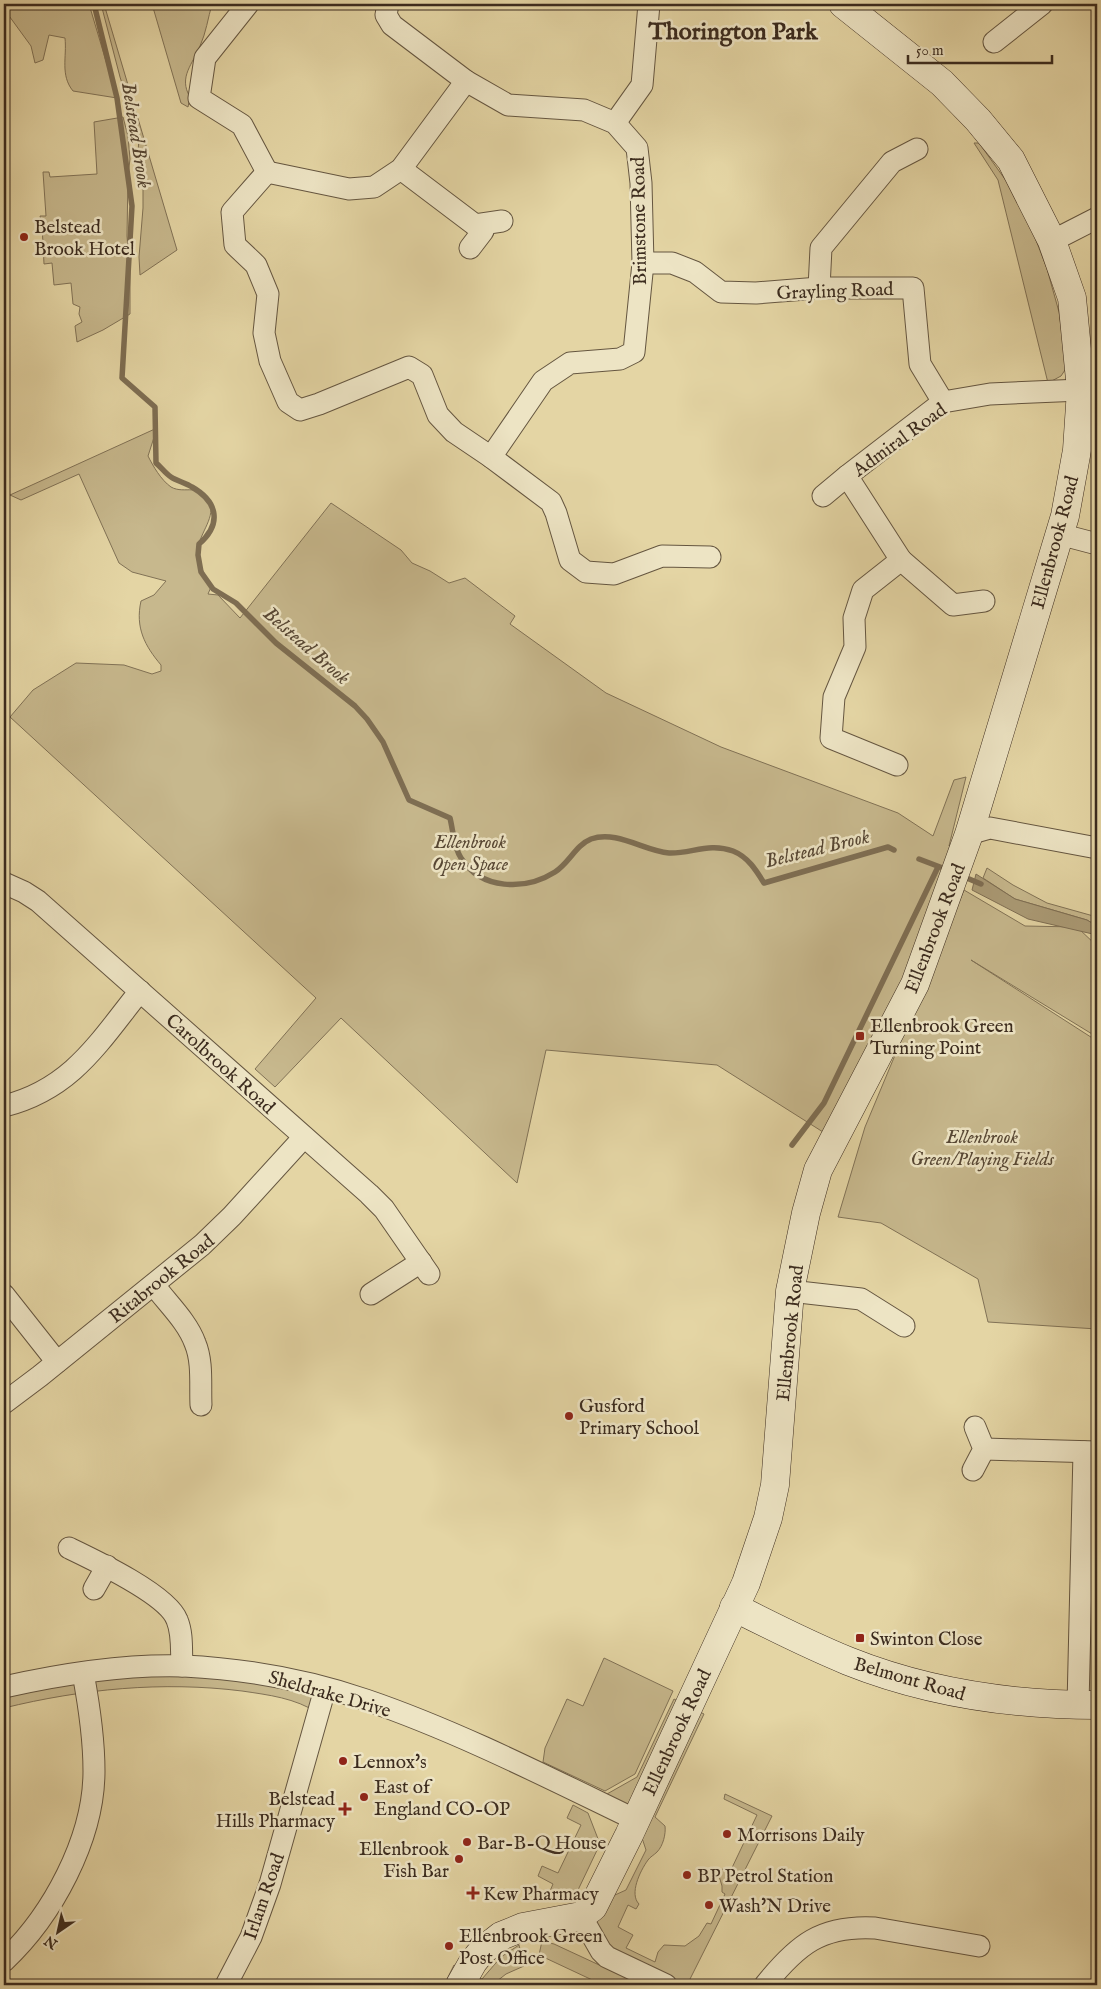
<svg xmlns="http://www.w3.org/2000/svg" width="1101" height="1989" font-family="'IM FELL English',serif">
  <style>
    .green { fill: #c7b88d; stroke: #817256 }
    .water { fill: #ab9b76; stroke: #7e6e53 }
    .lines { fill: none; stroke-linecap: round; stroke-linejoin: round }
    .stream { stroke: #7e6e53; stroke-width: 5.5 }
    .street-casing { stroke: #655640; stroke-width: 23 }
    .secondary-casing { stroke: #3b2b1e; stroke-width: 29 }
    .street { stroke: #ede4c4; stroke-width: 21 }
    .secondary { stroke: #ede4c4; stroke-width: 28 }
    .poi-dot { fill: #8f2418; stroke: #ede4c4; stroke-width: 2 }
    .labels { text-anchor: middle; stroke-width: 5; stroke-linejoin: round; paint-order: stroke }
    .street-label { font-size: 19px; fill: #3b2b1e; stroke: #ede4c4 }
    .poi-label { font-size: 19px; fill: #3b2b1e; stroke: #ede4c4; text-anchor: start }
    .park-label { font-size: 19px; font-style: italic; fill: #574734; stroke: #ede4c4 }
    .water-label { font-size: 20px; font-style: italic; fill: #574734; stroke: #ede4c4 }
    .district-label { font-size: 24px; font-weight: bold; fill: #3b2b1e; stroke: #ede4c4 }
  </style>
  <rect width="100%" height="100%" fill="#e4d5a4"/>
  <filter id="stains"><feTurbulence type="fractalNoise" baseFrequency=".004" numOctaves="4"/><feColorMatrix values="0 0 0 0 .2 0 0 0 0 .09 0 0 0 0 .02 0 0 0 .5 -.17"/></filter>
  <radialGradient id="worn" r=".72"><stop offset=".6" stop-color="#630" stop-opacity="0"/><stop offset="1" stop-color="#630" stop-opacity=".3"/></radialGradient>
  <!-- green -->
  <g class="green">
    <path d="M 4,4 L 89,4 L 117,98 L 73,91 C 60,75 67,57 65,38 L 49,35 L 43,60 L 35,63 L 31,46 L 4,9 Z"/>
    <polygon points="101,4 104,4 177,250 140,275 139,257 143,208 143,187 138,153 139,137 120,77"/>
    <path d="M 152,4 L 212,4 C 208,18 206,33 200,46 C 193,64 178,77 190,97 L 188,107 L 181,103 Z"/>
    <polygon points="123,117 128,136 130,159 128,175 127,236 130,274 130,314 103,330 77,342 75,326 82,322 79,314 80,307 73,304 71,283 54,285 52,263 44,264 42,225 40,216 46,216 43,172 49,172 50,177 97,174 94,122"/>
    <polygon points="974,143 979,143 1017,196 1034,235 1047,269 1059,312 1067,367 1061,376 1048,383 998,180"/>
    <path d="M 157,428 L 148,456 C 153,466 161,480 171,487 C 185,495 201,481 210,504 C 215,519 198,535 198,551 C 198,564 205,575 211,587 L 208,594 L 218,595 L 240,618 L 331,503 L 401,550 L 412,563 L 430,571 L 449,583 L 465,578 L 515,616 L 510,624 L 606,693 L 721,747 L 898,813 L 933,836 L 954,780 L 966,777 L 949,846 L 969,834 L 818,1170 L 823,1132 L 717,1065 L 546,1050 L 517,1183 L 341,1018 L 275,1087 L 255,1069 L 316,998 L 10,717 L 33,690 L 76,663 L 124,665 L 152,674 L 161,671 L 161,665 C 145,646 135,628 141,601 L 154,595 L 166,581 L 132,572 L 119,563 L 79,474 L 21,500 L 10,495 Z"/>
    <polygon points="987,868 1013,885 1047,903 1097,917 1097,926 1087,920 1015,899 983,878"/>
    <polygon points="964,890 1025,926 1077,927 1097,946 1097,1037 971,960 1097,1041 1097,1329 988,1322 978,1279 881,1223 838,1217 865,1127"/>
    <polygon points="604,1658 673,1691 635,1774 605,1791 543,1762 545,1748 567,1699 583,1706"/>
    <path d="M 131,1667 L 325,1689 L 318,1713 C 295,1698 269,1695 242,1691 C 162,1681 82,1689 4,1708 L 4,1687 Z"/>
    <path d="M 674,1699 L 704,1714 L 655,1817 L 665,1826 C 666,1834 663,1846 657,1852 C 654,1855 650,1857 648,1860 C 640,1871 629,1894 639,1904 L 636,1909 L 628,1905 L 618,1927 L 633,1935 L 626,1948 L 655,1962 L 658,1952 L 664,1945 L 685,1946 L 699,1936 L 707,1923 L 711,1924 L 725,1894 L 722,1892 L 722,1886 L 719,1876 L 722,1869 L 730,1872 L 757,1815 L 724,1799 L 725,1794 L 772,1816 L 687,1985 L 666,1985 L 623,1966 L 586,1913 L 595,1904 L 626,1890 L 646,1850 L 636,1820 L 607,1794 L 637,1777 Z"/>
    <polygon points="573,1805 588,1813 600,1844 578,1890 563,1897 550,1891 553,1884 538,1876 542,1866 558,1873 581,1825 567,1818"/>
    <polygon points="542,1941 554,1944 638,1983 637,1985 603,1985 539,1955"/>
    <polygon points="519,1945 524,1966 506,1974 492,1985 444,1985 454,1965 482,1979 501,1957"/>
  </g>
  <!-- water -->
  <polygon class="water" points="976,874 1015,899 1087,920 1097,926 1097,935 1028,919 972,890"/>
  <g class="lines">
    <!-- stream -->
    <g class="stream">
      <path d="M 94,4 L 117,98 L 132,206 L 122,378 L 155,407 L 156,463 C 161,467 165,473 171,477 C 177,481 186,483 192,487 C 218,502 222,524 199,544 L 198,555 L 201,572 L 213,589 L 236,603 L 276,643 L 355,706 L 367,719 L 383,742 L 409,800 L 450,818 C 453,830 454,848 461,858 C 481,890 525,891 555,872 C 569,863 576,845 591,839 C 617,830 644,851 669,853 C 691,854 709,842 733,851 C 748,857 756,870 764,883 L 888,847 L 894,850"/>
      <polyline points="919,859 940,867"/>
      <polyline points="962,876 981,884"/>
      <polyline points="792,1145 824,1103 938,867"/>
    </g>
    <!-- street casing -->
    <g class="street-casing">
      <g id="street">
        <polyline points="248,4 205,58 199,98 242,125 267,172"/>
        <polyline points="388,4 386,15 392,25 466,81 508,105 584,110 615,123 637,148 641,183 643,263 634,352 620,359 570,363 543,381 491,457"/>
        <polyline points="994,42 1042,4"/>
        <polyline points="615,123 642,85 649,4"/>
        <polyline points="401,169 483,231 470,248"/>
        <polyline points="267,172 232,212 235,245 256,265 268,294 264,333 270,361 288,402 300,410 319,404 409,367 422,375 438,415 454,432 491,457 551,502 556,513 570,560 586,572 614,574 662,556 710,557"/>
        <polyline points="267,172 349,189 374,187 401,169 466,81"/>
        <polyline points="475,225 502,221"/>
        <polyline points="1052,241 1097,218"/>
        <polyline points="643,263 672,263 695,272 721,292 756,293 819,288 913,288 920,364 943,402"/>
        <polyline points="819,288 821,248 892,162 917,149"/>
        <polyline points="823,496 847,476"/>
        <polyline points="1059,534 1097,544"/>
        <polyline points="901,560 953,605 984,601"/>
        <polyline points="897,765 831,738 834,697 855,647 854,618 863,590 901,560 847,476 943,402 990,394 1081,390"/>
        <polyline points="969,834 990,828 1097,848"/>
        <polyline points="4,883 24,892 38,901 369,1194 384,1209 429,1274"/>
        <path d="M 4,1106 C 72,1089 99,1042 140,991"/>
        <path d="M 154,1285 C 167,1303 187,1321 195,1343 C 203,1362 200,1385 201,1405"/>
        <polyline points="790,1291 861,1299 904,1326"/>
        <polyline points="371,1294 421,1262"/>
        <polyline points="4,1295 57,1362"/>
        <polyline points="4,1403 40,1376 202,1245 232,1216 304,1137"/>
        <polyline points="984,1449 1097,1452"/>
        <polyline points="973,1470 984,1449 975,1427"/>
        <path d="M 69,1548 C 94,1560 168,1595 177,1620 C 183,1634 181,1651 182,1666"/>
        <polyline points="94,1589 107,1566"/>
        <path d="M 4,1687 C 62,1674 124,1664 184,1666 C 245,1669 308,1680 366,1700 C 457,1731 549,1778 636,1820"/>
        <polyline points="1078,1705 1084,1452"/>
        <polyline points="581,1916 601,1951 607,1957 666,1985"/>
        <path d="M 4,1961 C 52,1916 94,1839 94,1771 C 94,1738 89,1705 83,1673"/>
        <polyline points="226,1985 251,1937 270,1884 325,1689"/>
        <path d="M 765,1985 C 797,1945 821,1925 875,1928 L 979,1946"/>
      </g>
    </g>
    <!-- secondary casing -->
    <g class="secondary-casing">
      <g id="secondary">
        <path d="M 734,1607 C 771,1626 809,1645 848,1661 C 928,1693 1011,1705 1097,1705"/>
        <polyline points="460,1985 473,1962 482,1951 501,1936 523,1927 581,1916 593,1907 629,1835 746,1583 768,1518 775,1485 790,1291 806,1213 818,1170 915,984 969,834 1065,516 1077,450 1081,390 1072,298 1052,241 1011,160 978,120 942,83 843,4"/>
      </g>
    </g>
    <!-- street -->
    <use href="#street" class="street"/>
    <!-- secondary -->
    <use href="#secondary" class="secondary"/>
  </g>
  <!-- markers -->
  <g class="poi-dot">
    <circle cx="24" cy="237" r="5"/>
    <rect x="855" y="1031" width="10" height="10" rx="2.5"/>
    <circle cx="569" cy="1416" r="5"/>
    <rect x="855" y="1633" width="10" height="10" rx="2.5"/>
    <circle cx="343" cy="1761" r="5"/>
    <circle cx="364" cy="1797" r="5"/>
    <path d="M342.5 1801.5h5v5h5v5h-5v5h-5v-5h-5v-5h5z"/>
    <circle cx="727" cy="1834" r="5"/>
    <circle cx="467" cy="1842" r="5"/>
    <circle cx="459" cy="1859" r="5"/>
    <circle cx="687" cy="1875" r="5"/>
    <path d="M470.5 1885.5h5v5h5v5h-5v5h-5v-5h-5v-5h5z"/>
    <circle cx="709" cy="1905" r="5"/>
    <circle cx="449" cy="1946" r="5"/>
  </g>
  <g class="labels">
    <!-- street labels -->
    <g class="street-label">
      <text transform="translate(638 221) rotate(-91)" y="7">Brimstone Road</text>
      <text transform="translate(835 290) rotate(-2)" y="7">Grayling Road</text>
      <text transform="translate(899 439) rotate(-36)" y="7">Admiral Road</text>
      <text transform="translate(1054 542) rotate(-75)" y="7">Ellenbrook Road</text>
      <text transform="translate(934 928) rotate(-69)" y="7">Ellenbrook Road</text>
      <text transform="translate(221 1063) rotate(42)" y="7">Carolbrook Road</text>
      <text transform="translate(161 1278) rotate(-39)" y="7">Ritabrook Road</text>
      <text transform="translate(789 1333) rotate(-84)" y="7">Ellenbrook Road</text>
      <text transform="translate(910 1678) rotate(16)" y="7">Belmont Road</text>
      <text transform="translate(330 1693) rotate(16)" y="7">Sheldrake Drive</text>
      <text transform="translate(676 1732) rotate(-65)" y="7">Ellenbrook Road</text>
      <text transform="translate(263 1896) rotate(-71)" y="7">Irlam Road</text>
    </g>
    <!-- poi labels -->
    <g class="poi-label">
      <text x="34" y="233">Belstead<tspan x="34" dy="22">Brook Hotel</tspan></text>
      <text x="870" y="1032">Ellenbrook Green<tspan x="870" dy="22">Turning Point</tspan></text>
      <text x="579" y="1412">Gusford<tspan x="579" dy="22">Primary School</tspan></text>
      <text x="870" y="1645">Swinton Close</text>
      <text x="353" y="1768">Lennox's</text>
      <text x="374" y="1793">East of<tspan x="374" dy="22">England CO-OP</tspan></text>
      <text x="335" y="1805" text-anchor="end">Belstead<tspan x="335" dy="22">Hills Pharmacy</tspan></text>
      <text x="737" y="1841">Morrisons Daily</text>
      <text x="477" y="1849">Bar-B-Q House</text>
      <text x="449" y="1855" text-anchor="end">Ellenbrook<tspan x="449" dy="22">Fish Bar</tspan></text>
      <text x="697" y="1882">BP Petrol Station</text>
      <text x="483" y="1900">Kew Pharmacy</text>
      <text x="719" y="1912">Wash'N Drive</text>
      <text x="459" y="1942">Ellenbrook Green<tspan x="459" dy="22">Post Office</tspan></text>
    </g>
    <!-- park labels -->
    <g class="park-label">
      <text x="470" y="848">Ellenbrook<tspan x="470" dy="22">Open Space</tspan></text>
      <text x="982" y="1143">Ellenbrook<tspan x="982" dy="22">Green/Playing Fields</tspan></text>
    </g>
    <!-- water labels -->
    <g class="water-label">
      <text transform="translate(137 135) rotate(81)" y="7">Belstead Brook</text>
      <text transform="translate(307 645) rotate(41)" y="7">Belstead Brook</text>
      <text transform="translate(817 848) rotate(-14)" y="7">Belstead Brook</text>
    </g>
    <!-- district labels -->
    <g class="district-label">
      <text x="733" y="39">Thorington Park</text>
    </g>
  </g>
  <!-- margin -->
  <rect width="1101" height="1989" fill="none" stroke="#e4d5a4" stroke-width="20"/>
  <rect x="5" y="5" width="1091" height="1979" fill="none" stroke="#3b2b1e" stroke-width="2.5"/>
  <rect x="10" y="10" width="1081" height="1969" fill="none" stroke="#3b2b1e"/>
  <!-- north arrow -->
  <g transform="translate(58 1932) rotate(214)" stroke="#ede4c4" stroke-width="4" paint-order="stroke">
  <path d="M0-4L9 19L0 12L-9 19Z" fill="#3b2b1e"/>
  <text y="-8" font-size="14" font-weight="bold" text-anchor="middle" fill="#3b2b1e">N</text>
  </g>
  <!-- scale -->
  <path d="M908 55v8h144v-8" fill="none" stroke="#3b2b1e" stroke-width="2.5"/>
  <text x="916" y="55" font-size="15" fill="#3b2b1e" stroke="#ede4c4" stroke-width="4" paint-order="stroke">50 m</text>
  <rect width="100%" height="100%" filter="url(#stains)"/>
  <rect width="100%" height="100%" fill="url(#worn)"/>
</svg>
